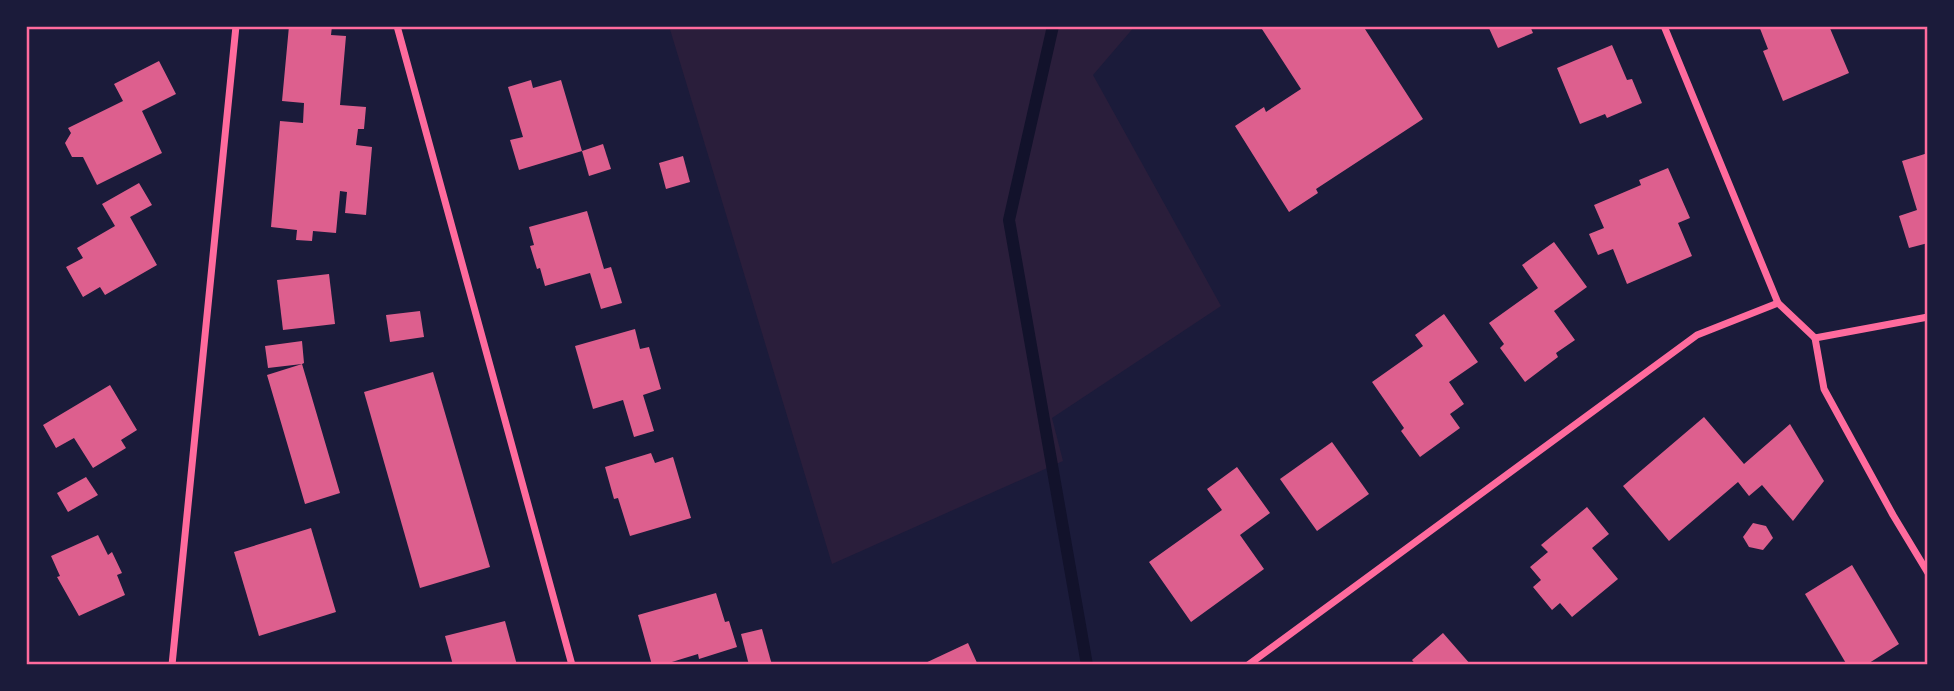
<svg xmlns="http://www.w3.org/2000/svg" width="1954" height="691" font-family="Overpass,sans-serif">
  <style>
    .green { fill: #2a1e3b }
    .lines { fill: none; stroke-linecap: round; stroke-linejoin: round }
    .stream { stroke: #12122b; stroke-width: 12 }
    .building { fill: #dd5f8e }
    .minor { stroke: #ff6b9d; stroke-width: 7 }
    .neatline { fill: none; stroke: #ff6b9d; stroke-width: 2.5 }
  </style>
  <rect width="100%" height="100%" fill="#1b1b3a"/>
  <!-- green -->
  <polygon class="green" points="669,26 1135,26 1093,75 1221,306 1052,418 1063,461 832,564"/>
  <g class="lines">
    <!-- stream -->
    <polyline class="stream" points="1053,26 1009,220 1087,665"/>
  </g>
  <!-- building -->
  <g class="building">
    <polygon points="289,26 332,26 331,35 346,36 340,105 366,107 364,129 358,129 356,145 372,147 366,215 345,213 347,192 340,191 336,233 313,231 312,241 296,240 297,230 271,227 280,121 303,123 304,103 282,101"/>
    <polygon points="1260,26 1363,26 1423,119 1316,189 1318,193 1289,212 1235,126 1264,107 1266,112 1301,89"/>
    <polygon points="1488,26 1530,26 1533,33 1498,48"/>
    <polygon points="1759,26 1829,26 1849,73 1783,101 1763,51 1768,49"/>
    <polygon points="1612,45 1627,80 1632,79 1642,103 1607,118 1605,114 1580,124 1557,68"/>
    <polygon points="159,61 176,94 142,111 162,153 97,185 83,157 72,157 65,143 71,133 68,128 123,101 114,84"/>
    <polygon points="531,80 533,88 561,80 582,151 519,170 510,140 523,137 508,87"/>
    <polygon points="603,144 611,169 589,176 582,151"/>
    <polygon points="1928,153 1928,243 1909,248 1899,216 1917,210 1902,161"/>
    <polygon points="683,156 690,182 666,189 659,163"/>
    <polygon points="1668,168 1690,218 1678,223 1692,256 1627,284 1613,249 1598,255 1589,234 1604,228 1594,205 1641,185 1639,180"/>
    <polygon points="139,183 152,205 130,217 157,265 105,295 100,287 83,297 66,267 83,258 77,248 115,226 102,204"/>
    <polygon points="587,211 604,269 611,267 622,303 601,309 590,273 545,286 540,268 537,269 530,246 534,245 529,227"/>
    <polygon points="1554,242 1587,287 1554,311 1575,340 1556,353 1558,357 1525,382 1500,348 1504,344 1489,323 1538,288 1522,265"/>
    <polygon points="329,274 335,324 283,330 277,280"/>
    <polygon points="420,311 424,337 390,342 386,315"/>
    <polygon points="1444,314 1478,362 1449,382 1464,404 1450,414 1460,428 1420,457 1401,431 1404,428 1372,382 1423,346 1415,335"/>
    <polygon points="635,329 640,349 649,347 661,389 643,395 654,431 634,437 623,400 593,409 575,346"/>
    <polygon points="302,341 304,363 302,364 340,493 305,504 267,375 302,364 268,368 265,346"/>
    <polygon points="433,372 490,567 420,588 364,392"/>
    <polygon points="110,385 137,430 121,440 126,448 93,468 74,438 56,448 43,425"/>
    <polygon points="1704,417 1744,464 1790,424 1824,481 1793,521 1762,485 1749,496 1738,482 1669,541 1623,486"/>
    <polygon points="1332,442 1369,494 1317,531 1280,479"/>
    <polygon points="651,453 655,463 673,457 691,518 630,536 618,498 614,499 605,467"/>
    <polygon points="1237,467 1270,513 1240,535 1264,569 1191,622 1149,562 1222,510 1207,489"/>
    <polygon points="86,477 98,495 68,512 57,493"/>
    <polygon points="1587,507 1609,534 1592,548 1618,579 1572,617 1560,603 1552,610 1533,587 1541,580 1530,567 1548,552 1541,545"/>
    <polygon points="1753,523 1766,526 1773,538 1763,550 1749,547 1743,537"/>
    <polygon points="311,528 336,612 259,636 234,552"/>
    <polygon points="98,535 108,555 112,552 122,573 117,575 125,595 79,616 57,577 60,576 51,556"/>
    <polygon points="1852,565 1899,644 1866,665 1847,665 1805,594"/>
    <polygon points="716,593 725,622 729,621 737,647 699,659 698,654 662,665 652,665 638,615"/>
    <polygon points="505,621 517,665 453,665 445,636"/>
    <polygon points="762,629 772,665 749,665 741,634"/>
    <polygon points="1443,633 1471,665 1416,665 1412,660"/>
    <polygon points="968,643 978,665 921,665"/>
  </g>
  <g class="lines">
    <!-- minor -->
    <g class="minor">
      <polyline points="397,26 572,665"/>
      <polyline points="1664,26 1778,303 1815,338"/>
      <polyline points="1815,338 1824,389 1893,515 1928,573"/>
      <polyline points="1815,338 1928,317"/>
      <polyline points="172,665 236,26"/>
      <polyline points="1248,665 1697,335 1778,303"/>
    </g>
  </g>
  <!-- border -->
  <rect width="1954" height="691" fill="none" stroke="#1b1b3a" stroke-width="56"/>
  <rect x="28" y="28" width="1898" height="635" class="neatline"/>
</svg>
